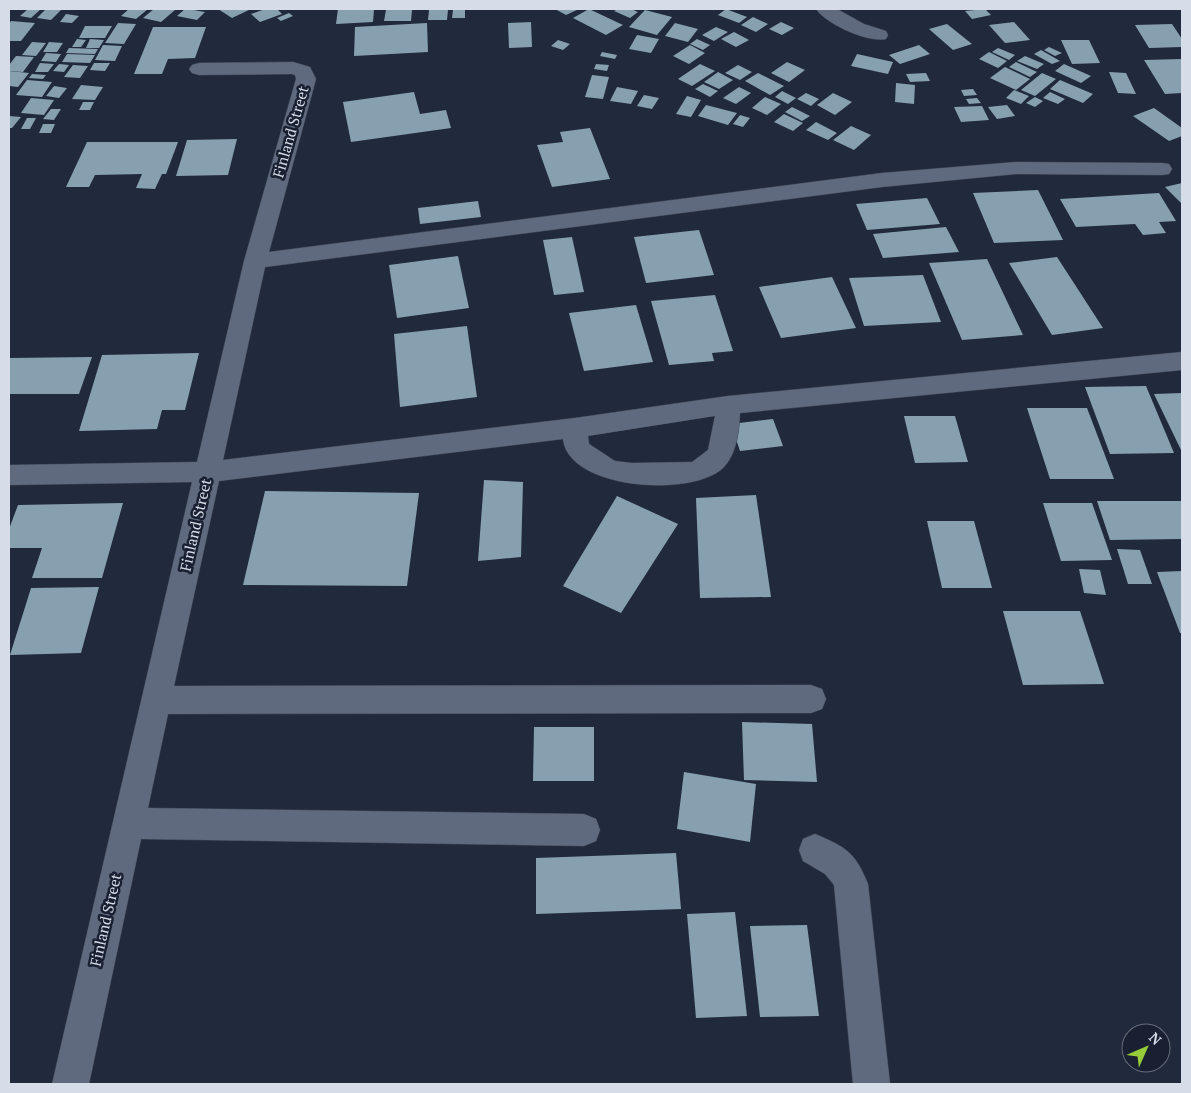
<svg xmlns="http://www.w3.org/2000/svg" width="1191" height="1093" font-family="'PT Serif',serif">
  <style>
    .building { fill: #87a0b0 }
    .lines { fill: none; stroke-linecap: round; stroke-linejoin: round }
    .minor-casing { stroke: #404756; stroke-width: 1 }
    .minor { fill: #5f6a7f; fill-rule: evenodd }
    .labels { text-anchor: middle; stroke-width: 5; stroke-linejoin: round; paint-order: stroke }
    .street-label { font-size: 15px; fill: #d6dde9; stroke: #182032 }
  </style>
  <rect width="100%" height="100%" fill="#212a3c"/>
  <!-- building -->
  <g class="building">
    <polygon points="28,9 41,9 31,18 20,16"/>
    <polygon points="46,9 56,9 61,10 51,20 37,18"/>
    <polygon points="129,9 148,9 136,19 121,16"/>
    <polygon points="154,9 170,9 175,10 161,22 143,18"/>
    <polygon points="185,9 188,9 205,12 197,20 177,16"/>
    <polygon points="218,9 251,9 232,18"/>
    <polygon points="265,9 277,9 282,14 260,22 251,14"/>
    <polygon points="338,9 374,9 373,22 336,24"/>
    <polygon points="555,9 579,9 566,15"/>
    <polygon points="589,9 623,25 606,35 573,18"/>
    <polygon points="618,9 631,9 638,12 630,18 614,11"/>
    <polygon points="726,9 747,17 739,23 718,15"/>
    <polygon points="985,9 991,15 972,19 965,11"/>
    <polygon points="386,10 412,10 411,21 384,21"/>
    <polygon points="429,10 448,10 447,20 428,20"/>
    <polygon points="453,10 465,10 465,18 452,18"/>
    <polygon points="645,10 672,17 657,35 629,27"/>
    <polygon points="289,13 293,16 281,21 277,18"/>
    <polygon points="66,14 79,16 72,23 60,22"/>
    <polygon points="753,17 768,24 756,32 741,25"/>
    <polygon points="11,21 35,23 21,41 9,41 9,24"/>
    <polygon points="531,22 532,47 509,48 508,23"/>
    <polygon points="781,22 794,28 782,35 769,29"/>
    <polygon points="1014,22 1030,40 1005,43 989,25"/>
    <polygon points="118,23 136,24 124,44 105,43"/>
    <polygon points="427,23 428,52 354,56 355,27"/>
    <polygon points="675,23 698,29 688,42 665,36"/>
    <polygon points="947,24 972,44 953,50 929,29"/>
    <polygon points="1172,24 1182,39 1182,47 1149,48 1135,25"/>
    <polygon points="85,26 112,26 105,38 79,38"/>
    <polygon points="153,27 206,27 195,58 168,59 162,74 134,74"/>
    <polygon points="716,27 728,32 714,41 702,35"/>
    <polygon points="734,32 749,40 736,47 721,39"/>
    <polygon points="637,35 659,39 651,53 629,49"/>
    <polygon points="77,39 86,40 81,47 72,47"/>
    <polygon points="90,39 104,40 99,48 86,48"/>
    <polygon points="697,39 710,45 703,50 690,44"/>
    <polygon points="558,40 570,44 563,50 551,46"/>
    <polygon points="1061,40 1089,40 1100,63 1072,64"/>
    <polygon points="32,42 46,43 36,56 22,55"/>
    <polygon points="49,42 63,43 57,52 43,52"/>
    <polygon points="103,45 122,46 115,61 95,60"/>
    <polygon points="690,45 705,53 689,64 673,56"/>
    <polygon points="919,45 930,54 900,64 889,55"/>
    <polygon points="1049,47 1062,53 1055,56 1044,50"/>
    <polygon points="69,48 98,49 95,54 66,53"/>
    <polygon points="998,48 1015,55 1009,60 992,52"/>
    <polygon points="1041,50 1060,61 1052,64 1034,54"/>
    <polygon points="602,52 617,55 615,59 600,56"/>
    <polygon points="989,52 1007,61 998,68 979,59"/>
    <polygon points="46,53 61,54 56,62 41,61"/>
    <polygon points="67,54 95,55 90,63 62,62"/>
    <polygon points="857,54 893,62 888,74 851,66"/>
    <polygon points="16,56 34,57 23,72 9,71 9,65"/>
    <polygon points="1025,56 1044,64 1037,69 1017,61"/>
    <polygon points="1182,59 1182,93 1165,94 1144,60"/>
    <polygon points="787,62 805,70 789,82 771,73"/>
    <polygon points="1016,62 1037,72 1030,77 1009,67"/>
    <polygon points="40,63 54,64 48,72 35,72"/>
    <polygon points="94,63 110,63 105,71 90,70"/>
    <polygon points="59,64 69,65 64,72 53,71"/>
    <polygon points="596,64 609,65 607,71 594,69"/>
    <polygon points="700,64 715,71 692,86 678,79"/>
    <polygon points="1064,64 1091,76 1081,83 1055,71"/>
    <polygon points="73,65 88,66 80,78 64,77"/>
    <polygon points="738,65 752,72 740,80 725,73"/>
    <polygon points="1005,67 1030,79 1016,90 990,78"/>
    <polygon points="9,71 29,73 18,87 9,86"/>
    <polygon points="718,72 733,80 719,89 704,82"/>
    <polygon points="1109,72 1126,73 1136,94 1118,93"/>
    <polygon points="758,73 784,86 770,95 745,81"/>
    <polygon points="926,73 930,81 910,82 906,74"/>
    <polygon points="1042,73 1056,79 1035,96 1021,90"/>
    <polygon points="32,74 46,75 43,79 29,78"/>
    <polygon points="592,75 609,77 603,99 585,97"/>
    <polygon points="27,80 52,82 42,97 16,95"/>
    <polygon points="1060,80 1093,94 1083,103 1050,89"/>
    <polygon points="896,83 915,85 914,104 895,102"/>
    <polygon points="703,84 718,91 710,97 695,89"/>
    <polygon points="81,85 103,87 95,100 72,99"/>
    <polygon points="54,86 67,88 59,98 46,96"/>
    <polygon points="617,87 638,91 631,104 610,101"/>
    <polygon points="739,87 751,93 736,104 723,98"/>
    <polygon points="973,89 977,95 964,96 961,90"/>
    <polygon points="1014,90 1029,96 1021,104 1006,98"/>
    <polygon points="782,91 796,98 788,104 775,97"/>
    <polygon points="414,92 420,114 446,110 451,128 351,142 343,102"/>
    <polygon points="1050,92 1065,99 1058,104 1043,98"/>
    <polygon points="806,93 819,99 811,106 797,99"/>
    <polygon points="833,93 852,102 835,115 817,105"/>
    <polygon points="644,95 659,98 652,109 637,106"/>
    <polygon points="687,96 701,100 691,117 676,114"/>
    <polygon points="765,97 781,104 767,115 752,108"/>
    <polygon points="1035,97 1043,101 1035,107 1026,103"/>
    <polygon points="31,98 54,100 44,115 21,113"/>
    <polygon points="977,98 981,103 969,104 966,99"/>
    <polygon points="83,102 94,102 90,110 79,110"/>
    <polygon points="706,105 737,113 728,125 698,116"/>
    <polygon points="1007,105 1015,116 997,119 988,107"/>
    <polygon points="982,106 989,120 961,122 954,107"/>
    <polygon points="792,107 810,116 802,121 785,112"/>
    <polygon points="1154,108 1182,128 1182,136 1169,141 1133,116"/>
    <polygon points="51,109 61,109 54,120 43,119"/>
    <polygon points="784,114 803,123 793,131 774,122"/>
    <polygon points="740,115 750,118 743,127 733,124"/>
    <polygon points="9,116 21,117 12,128 9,128"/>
    <polygon points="27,118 36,118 30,129 21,129"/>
    <polygon points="816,122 837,133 828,140 806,130"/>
    <polygon points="43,124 55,124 51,133 39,133"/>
    <polygon points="851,126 871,135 854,150 833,140"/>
    <polygon points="590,128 610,179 552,187 537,145 563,142 560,132"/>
    <polygon points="237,139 228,175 176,176 187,140"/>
    <polygon points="87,142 178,142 166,174 162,174 155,189 136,188 142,174 95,175 89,187 66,187"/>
    <polygon points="1182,183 1182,204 1165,187"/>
    <polygon points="1038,190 1063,240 994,243 973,193"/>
    <polygon points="1159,193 1176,221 1159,222 1166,233 1143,235 1135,224 1076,227 1060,199"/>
    <polygon points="927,198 940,224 867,230 856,204"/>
    <polygon points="478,201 481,217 420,224 418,208"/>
    <polygon points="946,227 959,252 883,258 873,234"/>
    <polygon points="699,230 714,275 646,283 634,237"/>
    <polygon points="572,237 584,292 554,295 543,240"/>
    <polygon points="458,256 469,308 397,318 389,265"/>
    <polygon points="1057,257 1103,328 1052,335 1009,263"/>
    <polygon points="987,259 1023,335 962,340 929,263"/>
    <polygon points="923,275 941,322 864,326 849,278"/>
    <polygon points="832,277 856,328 781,338 759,287"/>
    <polygon points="715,295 733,351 712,353 714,361 669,365 651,301"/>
    <polygon points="636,305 653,362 584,371 569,313"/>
    <polygon points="467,326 477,397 400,407 394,334"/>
    <polygon points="199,353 185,410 162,410 157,429 79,431 102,355"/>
    <polygon points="92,357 79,394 9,394 9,358"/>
    <polygon points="1146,386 1174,453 1110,454 1085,387"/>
    <polygon points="1182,393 1182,452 1154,394"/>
    <polygon points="1027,408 1087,408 1114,479 1050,479"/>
    <polygon points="904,416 955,416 968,462 915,463"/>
    <polygon points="773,419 783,446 740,451 731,424"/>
    <polygon points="484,480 523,482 521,557 478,561"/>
    <polygon points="265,491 419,493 407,586 243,585"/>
    <polygon points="756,495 771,597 700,598 696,498"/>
    <polygon points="617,496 678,524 621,613 563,586"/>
    <polygon points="1097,501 1182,501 1182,539 1110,540"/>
    <polygon points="123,503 102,578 32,578 42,548 9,548 9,529 18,505"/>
    <polygon points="1043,503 1092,503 1112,560 1061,561"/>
    <polygon points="927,521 974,521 992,588 942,588"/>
    <polygon points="1117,549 1140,550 1152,584 1128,584"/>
    <polygon points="1079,569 1100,570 1106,595 1084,593"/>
    <polygon points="1182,571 1182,633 1180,633 1157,572"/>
    <polygon points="99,587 81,653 10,655 31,588"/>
    <polygon points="1003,611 1080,611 1104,684 1023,685"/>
    <polygon points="742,722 812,724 817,782 744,780"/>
    <polygon points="534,727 594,727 594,781 533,781"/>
    <polygon points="684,772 756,784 750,842 677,829"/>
    <polygon points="676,853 681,909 536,914 536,858"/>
    <polygon points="735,912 747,1016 696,1018 687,914"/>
    <polygon points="807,925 819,1016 760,1017 750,926"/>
  </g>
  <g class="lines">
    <!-- minor casing -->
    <g class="minor-casing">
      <g id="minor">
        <path d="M 816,9 L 837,9 L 864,24 L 886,31 L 888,35 L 886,39 C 868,43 826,24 816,9 Z"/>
        <path d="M 293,62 L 310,67 L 316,79 L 269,252 L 882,173 L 1016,162 L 1162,163 L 1169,164 L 1172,169 L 1169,174 L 1162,175 L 1016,174 L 882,187 L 265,267 L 223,460 L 575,418 L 728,396 L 1182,352 L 1182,370 L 740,413 C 739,431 737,453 724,467 C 694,498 568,490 563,439 L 219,481 L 174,686 L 811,685 L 822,689 L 826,699 L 822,709 L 811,713 L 168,714 L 148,808 L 584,814 L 596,819 L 600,830 L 596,841 L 584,846 L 141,839 L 89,1084 L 52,1084 L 192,482 L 9,485 L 9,465 L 197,462 L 244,261 L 296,79 L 295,75 L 292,74 L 199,75 L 192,73 L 189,69 L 192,65 L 199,63 ZM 715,416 L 708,450 L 692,462 L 632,463 L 615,461 L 589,444 L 588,436 Z"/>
        <path d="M 815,834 C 846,847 855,852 868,884 L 890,1084 L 853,1084 L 834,885 L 825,874 L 803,861 L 799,850 L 803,839 Z"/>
      </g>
    </g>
    <!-- minor -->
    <use href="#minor" class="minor"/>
  </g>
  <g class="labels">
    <!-- street labels -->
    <g class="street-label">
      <text transform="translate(291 132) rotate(-74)" y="5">Finland Street</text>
      <text transform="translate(196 525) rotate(-77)" y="5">Finland Street</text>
      <text transform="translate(106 920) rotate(-77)" y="5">Finland Street</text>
    </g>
  </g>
  <!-- border -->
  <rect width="1191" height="1093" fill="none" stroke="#d6dde9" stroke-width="20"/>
  <!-- north arrow -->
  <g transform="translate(1146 1048) rotate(45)"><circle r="24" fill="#182032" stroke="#646c7b"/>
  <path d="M0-4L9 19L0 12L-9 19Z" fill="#96cc39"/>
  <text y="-8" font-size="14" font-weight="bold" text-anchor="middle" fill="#d6dde9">N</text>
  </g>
</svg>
